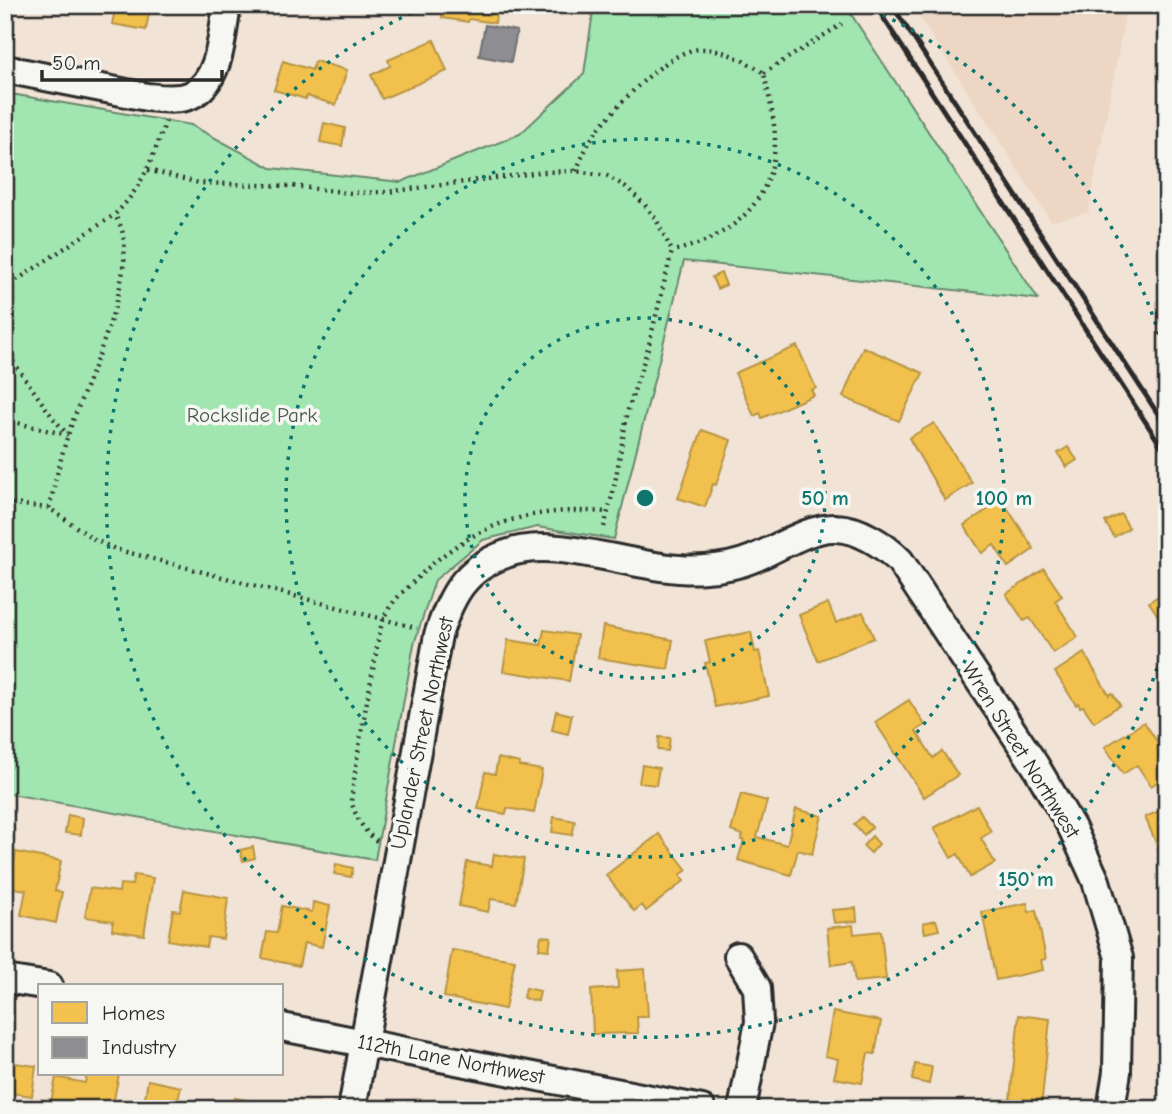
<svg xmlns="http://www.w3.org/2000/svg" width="1172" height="1114" font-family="'Comic Neue',sans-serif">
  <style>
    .built { fill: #edd6c3 }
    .green { fill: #a1e6b1; stroke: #66886e; stroke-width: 2 }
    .homes { fill: #f2c14e; stroke: #b69444; stroke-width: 2 }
    .industry { fill: #8d8d92; stroke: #707073; stroke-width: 2 }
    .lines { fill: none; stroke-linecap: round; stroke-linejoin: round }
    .minor-casing { stroke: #2b2b2b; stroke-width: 32 }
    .path { stroke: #2b2b2b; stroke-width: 4.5; stroke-dasharray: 2 5; stroke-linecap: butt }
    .minor { stroke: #f6f6f2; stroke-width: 26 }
    .rail { stroke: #2b2b2b; stroke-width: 5 }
    .ring { fill: none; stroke: #0f766e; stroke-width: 3.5; stroke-dasharray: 3.5 7 }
    .labels { text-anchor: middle; stroke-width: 7; stroke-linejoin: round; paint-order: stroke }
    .park-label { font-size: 21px; fill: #485a4c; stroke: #f6f6f2 }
    .street-label { font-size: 21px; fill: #2b2b2b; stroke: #f6f6f2 }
    .centre { fill: #0f766e; stroke: #f6f6f2; stroke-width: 3.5 }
    .ring-label { font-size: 21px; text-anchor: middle; font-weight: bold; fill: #0f766e; stroke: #f6f6f2; stroke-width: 7; stroke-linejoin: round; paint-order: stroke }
  </style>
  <rect width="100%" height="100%" fill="#f1e3d6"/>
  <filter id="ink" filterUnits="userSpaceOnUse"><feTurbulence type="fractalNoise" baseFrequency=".0143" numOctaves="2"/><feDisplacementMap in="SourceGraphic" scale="14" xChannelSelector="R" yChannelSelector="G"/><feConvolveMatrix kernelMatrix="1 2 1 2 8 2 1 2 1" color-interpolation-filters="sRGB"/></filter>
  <g filter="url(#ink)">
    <!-- built -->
    <polygon class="built" points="912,5 1127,5 1088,213 1051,221"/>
    <!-- green -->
    <polygon class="green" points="594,5 845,5 1038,299 684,261 614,539 537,527 483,540 435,580 414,644 375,860 5,793 5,93 191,125 271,168 401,182 520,134 584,74"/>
    <!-- homes -->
    <g class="homes">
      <polygon points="116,5 158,5 157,8 150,6 146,30 112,24"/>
      <polygon points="444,5 497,5 495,23 469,19 468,22 442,18"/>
      <polygon points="434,40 447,71 382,99 371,75 390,66 388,60"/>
      <polygon points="283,61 312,70 315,61 347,70 336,105 307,96 306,99 274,90"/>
      <polygon points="324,123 345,128 342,146 320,142"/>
      <polygon points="721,273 726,285 717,289 712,277"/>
      <polygon points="797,346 816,388 811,390 814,395 762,418 760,413 754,416 735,373"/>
      <polygon points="863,347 923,373 899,421 843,397"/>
      <polygon points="934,423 972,483 945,500 909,438"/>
      <polygon points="702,430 731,440 716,485 713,484 705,507 678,498"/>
      <polygon points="1068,447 1077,460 1066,467 1058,453"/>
      <polygon points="1002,500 1034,549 1008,567 994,545 982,553 964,525"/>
      <polygon points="1121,514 1129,528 1114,537 1105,522"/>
      <polygon points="1044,569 1062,596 1055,601 1078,637 1053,653 1030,618 1024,621 1006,594"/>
      <polygon points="1163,593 1167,599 1167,615 1160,619 1149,602"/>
      <polygon points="828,603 836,623 863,612 874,638 818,661 799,615"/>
      <polygon points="603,626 673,640 668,669 598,658"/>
      <polygon points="544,630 577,635 569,681 503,671 508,640 541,645"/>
      <polygon points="751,632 755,652 759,651 769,696 715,707 705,663 710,662 705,641"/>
      <polygon points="1084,653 1109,695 1112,693 1120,705 1094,722 1083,706 1080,707 1078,703 1076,705 1055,672"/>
      <polygon points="909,700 925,725 916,731 933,758 942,751 958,775 924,797 875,722"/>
      <polygon points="556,711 572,715 568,734 552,730"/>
      <polygon points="1144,722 1167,756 1167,776 1151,786 1137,765 1123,774 1105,747"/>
      <polygon points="659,737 670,738 668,751 658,750"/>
      <polygon points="498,758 520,763 519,766 542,770 534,813 507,808 506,814 478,809 485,772 495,774"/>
      <polygon points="642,765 659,768 656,785 639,783"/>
      <polygon points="741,794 767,801 757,837 787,845 796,809 822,816 812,854 798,850 791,875 738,860 744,840 741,840 743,835 731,831"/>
      <polygon points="977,805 991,832 981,838 995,863 970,877 958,854 951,858 934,828"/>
      <polygon points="1167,808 1167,869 1145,817"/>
      <polygon points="68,815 83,818 81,835 65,833"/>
      <polygon points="554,817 575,821 572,835 552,832"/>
      <polygon points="862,817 872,827 864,835 854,824"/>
      <polygon points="659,834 687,870 680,875 684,881 646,911 642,905 634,911 606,875"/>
      <polygon points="872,836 879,844 871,853 863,846"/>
      <polygon points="253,847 255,858 243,861 240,850"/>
      <polygon points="16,852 61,861 55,891 62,892 56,923 21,915 26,890 9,887"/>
      <polygon points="494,854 524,859 516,903 491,899 488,912 459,906 467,862 492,866"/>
      <polygon points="336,864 353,868 351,877 334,874"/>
      <polygon points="134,875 153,878 144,935 112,930 113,921 85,917 90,888 119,892 120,884 132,885"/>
      <polygon points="184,890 228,898 223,939 208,937 206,947 168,940 173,910 180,911"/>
      <polygon points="313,902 330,906 322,947 304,943 299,966 262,958 267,932 277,933 282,906 312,912"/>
      <polygon points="1027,903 1029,912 1036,910 1046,959 1041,960 1043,970 996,980 982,912"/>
      <polygon points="856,908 857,921 834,923 832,910"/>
      <polygon points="936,920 939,930 925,933 923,923"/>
      <polygon points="853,925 854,934 881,931 886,979 855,982 852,962 831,965 827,928"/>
      <polygon points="541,936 551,937 549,950 539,949"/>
      <polygon points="452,950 515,960 505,1009 444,997"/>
      <polygon points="645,969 648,1017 637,1017 638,1033 593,1034 591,990 618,988 617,971"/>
      <polygon points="526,988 540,991 538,1001 523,998"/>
      <polygon points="833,1012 881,1021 875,1054 868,1053 862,1083 834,1078 838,1059 825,1056"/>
      <polygon points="1019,1015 1050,1019 1041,1109 1009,1109"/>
      <polygon points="5,1052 10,1053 8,1062 36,1066 32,1096 5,1092"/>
      <polygon points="915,1064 932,1067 929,1084 912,1080"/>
      <polygon points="87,1074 119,1074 112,1109 50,1107 56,1077 85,1083"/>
      <polygon points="148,1080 181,1087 178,1100 208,1106 207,1109 143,1109"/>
      <polygon points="235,1098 269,1104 268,1109 233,1109"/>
    </g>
    <!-- industry -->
    <polygon class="industry" points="485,25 517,31 511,62 479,56"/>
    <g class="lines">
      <!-- minor casing -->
      <g class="minor-casing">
        <g id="minor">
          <path d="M 5,69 L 147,97 C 160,98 178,101 191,95 C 221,81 222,33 227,5"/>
          <polyline points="738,956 757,988 759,1022 742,1109"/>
          <polyline points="5,979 49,986"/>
          <polyline points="282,1027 702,1109"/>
          <path d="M 352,1109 L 438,635 C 451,596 464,569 506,554 C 560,533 646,575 705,569 C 720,568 738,565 752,559 C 775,550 811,526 836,528 C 860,529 884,545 900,561 L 1035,765 L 1072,828 L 1096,881 L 1119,958 L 1117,1072 L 1111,1109"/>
        </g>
      </g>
      <!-- path -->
      <g class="path">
        <polyline points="764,73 842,24"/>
        <polyline points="148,170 199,183 292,186 351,193 387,192 542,172 576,171 607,176 626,187 645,205 656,219 672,251 648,348 628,410 614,488 603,531"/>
        <path d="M 576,171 C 582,158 587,144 596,132 C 616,107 666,51 699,49 C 724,48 744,61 764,73 C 768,93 774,115 775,137 C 776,201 731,239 672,251"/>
        <path d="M 5,288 L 114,215 C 142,189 153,157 166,121"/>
        <polyline points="5,350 53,418 68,435"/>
        <polyline points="5,420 67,435"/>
        <polyline points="5,503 49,508 95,540 115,549 417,628"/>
        <path d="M 49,508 C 55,484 60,459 68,435 C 83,387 150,256 114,215"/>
        <path d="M 377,841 C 363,831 356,817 351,801 C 357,755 365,710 374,665 C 377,650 378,632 384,618 C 390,603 403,592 414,581 C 470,525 528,506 606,512"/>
      </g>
      <!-- minor -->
      <use href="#minor" class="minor"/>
      <!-- rail -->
      <g class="rail">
        <polyline points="875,5 1167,455"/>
        <polyline points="892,5 1167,428"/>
      </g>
    </g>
  </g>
  <!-- distance rings -->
  <g class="ring">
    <circle cx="645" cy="498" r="180"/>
    <circle cx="645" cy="498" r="359"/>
    <path d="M1166 638A539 539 0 1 1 426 6M864 6A539 539 0 0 1 1166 358"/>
  </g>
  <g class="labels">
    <!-- park labels -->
    <g class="park-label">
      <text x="252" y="422">Rockslide Park</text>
    </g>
    <!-- street labels -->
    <g class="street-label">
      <text transform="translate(422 733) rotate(-78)" y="7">Uplander Street Northwest</text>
      <text transform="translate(1021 750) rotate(58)" y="7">Wren Street Northwest</text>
      <text transform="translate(451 1059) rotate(11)" y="7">112th Lane Northwest</text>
    </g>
  </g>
  <circle cx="645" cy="498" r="10" class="centre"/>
  <g class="ring-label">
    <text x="825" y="505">50 m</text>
    <text x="1004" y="505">100 m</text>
    <text x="1026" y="886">150 m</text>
  </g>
  <!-- margin -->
  <rect width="1172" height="1114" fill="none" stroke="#f6f6f2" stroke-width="28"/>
  <rect x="14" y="14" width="1144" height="1086" fill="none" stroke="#2b2b2b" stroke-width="2.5" filter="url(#ink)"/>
  <!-- legend -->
  <rect x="38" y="984" width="245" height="91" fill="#f6f6f2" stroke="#a5a5a2" stroke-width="2"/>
  <rect x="52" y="1002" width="35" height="21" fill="#f2c14e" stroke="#a5a5a2" stroke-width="2"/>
  <text x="102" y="1020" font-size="21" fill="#2b2b2b">Homes</text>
  <rect x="52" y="1037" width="35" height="21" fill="#8d8d92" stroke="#a5a5a2" stroke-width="2"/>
  <text x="102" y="1054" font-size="21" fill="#2b2b2b">Industry</text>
  <!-- scale -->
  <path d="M42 70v10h180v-10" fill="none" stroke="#2b2b2b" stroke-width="3.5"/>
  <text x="52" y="70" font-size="21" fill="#2b2b2b" stroke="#f6f6f2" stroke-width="5" paint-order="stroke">50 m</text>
</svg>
